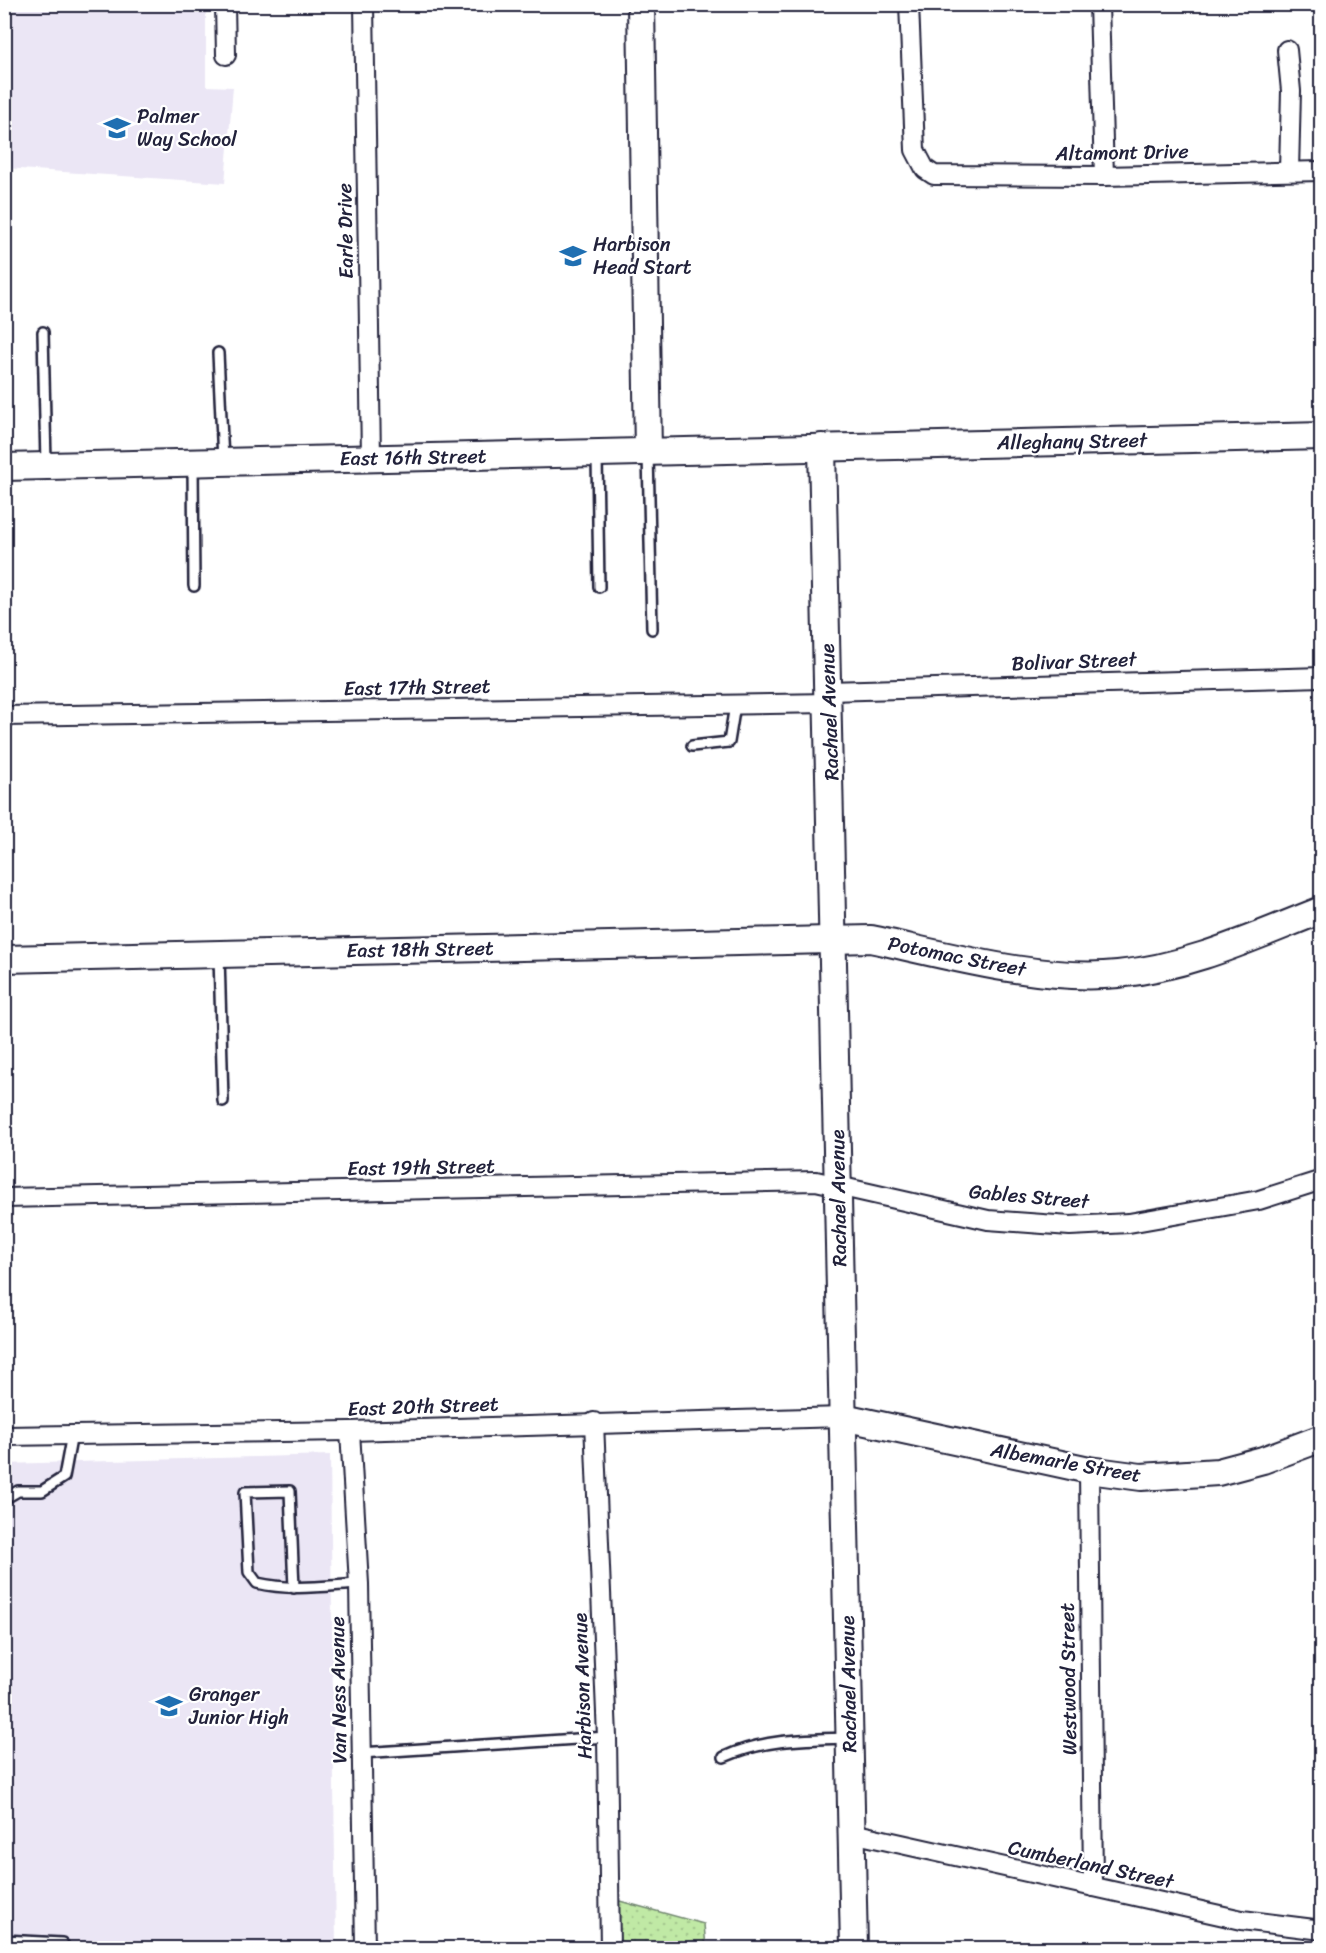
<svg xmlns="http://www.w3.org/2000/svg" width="1326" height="1953" font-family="Sriracha,sans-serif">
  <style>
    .built { fill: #ebe6f5 }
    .grass { fill: url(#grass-dots); stroke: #718670; stroke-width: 1.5 }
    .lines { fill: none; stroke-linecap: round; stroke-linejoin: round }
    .lane-casing { stroke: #22223b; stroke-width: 14 }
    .street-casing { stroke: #22223b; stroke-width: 22 }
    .secondary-casing { stroke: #22223b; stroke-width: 30 }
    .lane { stroke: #fff; stroke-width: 9 }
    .street { stroke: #fff; stroke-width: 18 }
    .secondary { stroke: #fff; stroke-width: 26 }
    .labels { text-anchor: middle; stroke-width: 4.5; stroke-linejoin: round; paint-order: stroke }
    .poi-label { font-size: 20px; fill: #22223b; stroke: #fff; text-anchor: start }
    .street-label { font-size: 20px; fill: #22223b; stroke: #fff }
  </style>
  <defs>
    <pattern id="grass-dots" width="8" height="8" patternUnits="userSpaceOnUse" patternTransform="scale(1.5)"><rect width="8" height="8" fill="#c0e9a5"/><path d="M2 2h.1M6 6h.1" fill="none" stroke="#a5c88f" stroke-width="1.8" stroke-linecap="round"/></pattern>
  </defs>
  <rect width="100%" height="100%" fill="#fff"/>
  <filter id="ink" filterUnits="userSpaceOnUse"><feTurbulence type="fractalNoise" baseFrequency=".0167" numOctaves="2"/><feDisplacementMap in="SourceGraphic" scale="12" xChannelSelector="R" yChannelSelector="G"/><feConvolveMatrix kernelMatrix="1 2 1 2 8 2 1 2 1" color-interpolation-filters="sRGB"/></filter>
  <g filter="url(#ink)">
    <!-- built -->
    <g class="built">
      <polygon points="4,5 206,5 206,86 233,87 225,183 5,168"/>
      <polygon points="330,1455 336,1948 5,1948 4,1464"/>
    </g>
    <!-- grass -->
    <polygon class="grass" points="616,1900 704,1924 706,1948 618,1948"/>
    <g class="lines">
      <!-- lane casing -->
      <g class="lane-casing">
        <g id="lane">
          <polyline points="43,332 46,464"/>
          <polyline points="218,353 223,461"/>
          <polyline points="648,454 652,629"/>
          <polyline points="597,456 599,587"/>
          <polyline points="193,464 194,586"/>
          <polyline points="692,746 729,742 735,705"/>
          <polyline points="219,955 223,1101"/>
          <polyline points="4,1499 18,1491 42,1491 64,1477 72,1434"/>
          <path d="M 294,1588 L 290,1491 L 245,1492 L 249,1572 L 257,1583 C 291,1591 324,1586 359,1584"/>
          <polyline points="361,1753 607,1737"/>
          <path d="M 724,1757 C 763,1739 806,1739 849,1738"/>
          <polyline points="4,1940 62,1943 66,1948"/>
        </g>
      </g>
      <!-- street casing -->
      <g class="street-casing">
        <g id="street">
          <polyline points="225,4 226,55"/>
          <polyline points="364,4 371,457"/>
          <polyline points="909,4 915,150 925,169 934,175 1104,176 1322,171"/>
          <polyline points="1099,4 1104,176"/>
          <polyline points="1287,50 1291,91 1289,171"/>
          <polyline points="828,691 1322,677"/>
          <polyline points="4,716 829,703"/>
          <polyline points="4,1198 816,1181 988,1220 1070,1226 1129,1223 1259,1200 1322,1180"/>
          <polyline points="594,1422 607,1737 610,1948"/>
          <polyline points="350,1431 359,1584 365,1948"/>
          <polyline points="4,1436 350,1431 843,1417"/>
          <polyline points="1089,1470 1093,1887"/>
          <polyline points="852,1833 1242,1920 1322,1930"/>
        </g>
      </g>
      <!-- secondary casing -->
      <g class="secondary-casing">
        <g id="secondary">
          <polyline points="641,4 648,452"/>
          <polyline points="822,447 854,1948"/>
          <polyline points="4,467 1322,436"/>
          <path d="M 4,959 L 871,939 C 946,955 1041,982 1118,974 C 1190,967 1255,936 1322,910"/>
          <polyline points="843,1417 1089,1470 1141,1477 1218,1472 1263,1460 1322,1438"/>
        </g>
      </g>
      <!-- lane -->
      <use href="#lane" class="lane"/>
      <!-- street -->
      <use href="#street" class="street"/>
      <!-- secondary -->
      <use href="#secondary" class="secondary"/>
    </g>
  </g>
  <!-- icons -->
  <defs>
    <g id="school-bare" transform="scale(2.07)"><path d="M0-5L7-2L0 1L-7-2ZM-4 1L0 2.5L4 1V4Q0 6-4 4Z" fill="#1f6fb2" stroke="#fff" stroke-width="2.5" paint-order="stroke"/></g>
  </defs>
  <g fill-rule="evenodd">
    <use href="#school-bare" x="117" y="128"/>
    <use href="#school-bare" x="573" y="256"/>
    <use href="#school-bare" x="169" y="1706"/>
  </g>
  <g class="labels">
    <!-- poi labels -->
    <g class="poi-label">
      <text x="137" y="123">Palmer<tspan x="137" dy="23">Way School</tspan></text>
      <text x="593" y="251">Harbison<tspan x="593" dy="23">Head Start</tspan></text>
      <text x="189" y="1701">Granger<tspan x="189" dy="23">Junior High</tspan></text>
    </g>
    <!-- street labels -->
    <g class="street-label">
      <text transform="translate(1122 152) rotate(-1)" y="7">Altamont Drive</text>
      <text transform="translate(345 231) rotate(-91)" y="7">Earle Drive</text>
      <text transform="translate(1072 441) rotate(-1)" y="7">Alleghany Street</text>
      <text transform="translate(413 457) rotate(-1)" y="7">East 16th Street</text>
      <text transform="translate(1074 661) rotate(-2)" y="7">Bolivar Street</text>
      <text transform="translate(417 687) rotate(-1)" y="7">East 17th Street</text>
      <text transform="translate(829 712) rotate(-92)" y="7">Rachael Avenue</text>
      <text transform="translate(420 949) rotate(-1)" y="7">East 18th Street</text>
      <text transform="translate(957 956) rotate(11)" y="7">Potomac Street</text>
      <text transform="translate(421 1167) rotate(-1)" y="7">East 19th Street</text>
      <text transform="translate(1029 1196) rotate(5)" y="7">Gables Street</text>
      <text transform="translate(838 1198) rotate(-91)" y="7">Rachael Avenue</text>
      <text transform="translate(423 1406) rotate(-2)" y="7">East 20th Street</text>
      <text transform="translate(1066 1462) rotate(10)" y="7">Albemarle Street</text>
      <text transform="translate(1068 1679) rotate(-91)" y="7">Westwood Street</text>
      <text transform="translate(848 1684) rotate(-91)" y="7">Rachael Avenue</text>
      <text transform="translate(582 1686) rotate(-92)" y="7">Harbison Avenue</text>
      <text transform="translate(338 1690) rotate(-91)" y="7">Van Ness Avenue</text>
      <text transform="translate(1091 1864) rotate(12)" y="7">Cumberland Street</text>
    </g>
  </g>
  <!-- margin -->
  <rect width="1326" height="1953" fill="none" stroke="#fff" stroke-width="24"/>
  <rect x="12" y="12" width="1302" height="1929" fill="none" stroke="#22223b" stroke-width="2" filter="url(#ink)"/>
</svg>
